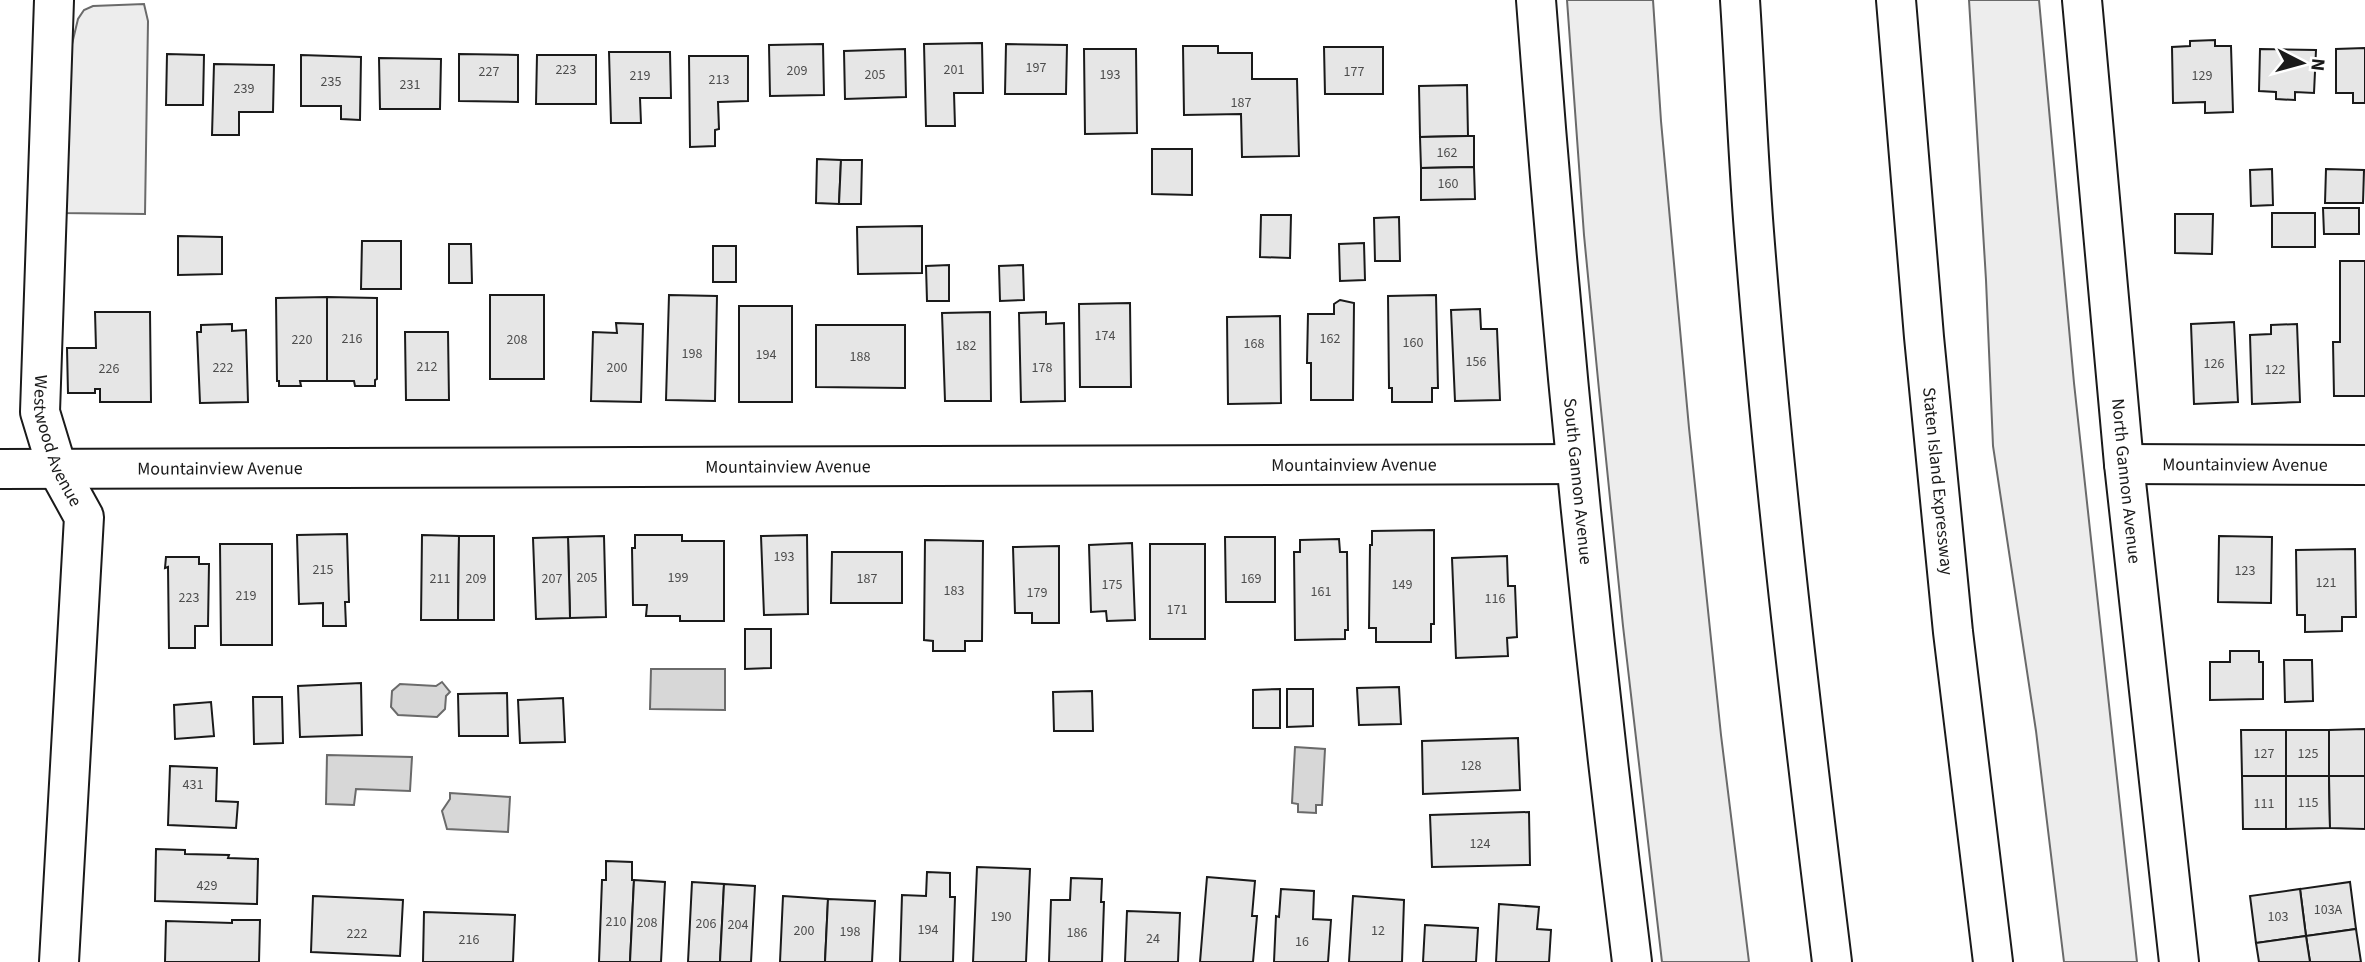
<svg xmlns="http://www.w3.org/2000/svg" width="2365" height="962" font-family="'Source Sans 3',sans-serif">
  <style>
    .built { fill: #ededed; stroke: #6a6a6a; stroke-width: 2 }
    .water { fill: #d7d7d7; stroke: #6a6a6a; stroke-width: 2 }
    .building { fill: #e6e6e6; stroke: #1a1a1a; stroke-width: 2 }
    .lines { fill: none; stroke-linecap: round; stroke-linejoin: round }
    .minor-casing { stroke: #1a1a1a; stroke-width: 42 }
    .major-casing { stroke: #1a1a1a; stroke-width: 42 }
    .highway-casing { stroke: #1a1a1a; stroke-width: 42 }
    .minor { stroke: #fff; stroke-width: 38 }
    .major { stroke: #fff; stroke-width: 38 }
    .highway { stroke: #fff; stroke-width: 38 }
    .labels { text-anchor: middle; stroke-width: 5; stroke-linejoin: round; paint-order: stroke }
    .number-label { font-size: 14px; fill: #4d4d4d }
    .street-label { font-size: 18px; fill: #1a1a1a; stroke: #fff }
  </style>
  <rect width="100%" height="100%" fill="#fff"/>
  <!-- built -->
  <g class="built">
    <polygon points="1567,0 1653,0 1661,121 1689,428 1721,735 1749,962 1662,962 1623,626 1599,390 1584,235"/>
    <polygon points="1969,0 2039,0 2074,383 2137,962 2064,962 2036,731 1993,446 1986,280"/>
    <polygon points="144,4 148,21 145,214 60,213 72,44 78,19 84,10 93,6"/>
  </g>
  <!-- water -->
  <g class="water">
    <polygon points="651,669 725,669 725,710 650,709"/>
    <polygon points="442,682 450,692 446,696 445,709 437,717 398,715 391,707 392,691 400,684 436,686"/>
    <polygon points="1295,747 1325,749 1322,805 1316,805 1316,813 1298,812 1298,804 1292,803"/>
    <polygon points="327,755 412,757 410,791 356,789 354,805 326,804"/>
    <polygon points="450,793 510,797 508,832 447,829 442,811 450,799"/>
  </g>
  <!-- building -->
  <g class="building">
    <polygon points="2215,40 2215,46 2231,46 2233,112 2205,113 2205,102 2173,103 2172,47 2190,46 2190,41"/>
    <polygon points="982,43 983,93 954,93 955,126 926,126 924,44"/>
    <polygon points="823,44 824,95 770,96 769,45"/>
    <polygon points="1006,44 1067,45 1066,94 1005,94"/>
    <polygon points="1183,46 1218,46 1218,53 1252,53 1252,79 1297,79 1299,156 1242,157 1241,114 1184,115"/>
    <polygon points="1324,47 1383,47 1383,94 1325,94"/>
    <polygon points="2365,48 2365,103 2353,103 2353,93 2336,93 2336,49"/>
    <polygon points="905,49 906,97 845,99 844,51"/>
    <polygon points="1084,49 1136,49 1137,133 1085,134"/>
    <polygon points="2260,49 2316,50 2314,93 2295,92 2295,100 2276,99 2276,92 2259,91"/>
    <polygon points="609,52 670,52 671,98 640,98 641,123 611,123"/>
    <polygon points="167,54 204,55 203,105 166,105"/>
    <polygon points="459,54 518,55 518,102 459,101"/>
    <polygon points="301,55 361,57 360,120 341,119 341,106 301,106"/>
    <polygon points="537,55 596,55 596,104 536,104"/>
    <polygon points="689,56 748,56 748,101 718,102 719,129 715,130 715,146 690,147"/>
    <polygon points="379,58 441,59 440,109 380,109"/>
    <polygon points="214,64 274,65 273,112 239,112 239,135 212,135"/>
    <polygon points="1467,85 1468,136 1420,137 1419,86"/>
    <polygon points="1468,136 1474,136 1474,167 1421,168 1420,137"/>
    <polygon points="1152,149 1192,149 1192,195 1152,194"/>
    <polygon points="817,159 841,160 839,204 816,203"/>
    <polygon points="841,160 862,160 861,204 839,204"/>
    <polygon points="1474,167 1475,199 1421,200 1421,168"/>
    <polygon points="2272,169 2273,205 2251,206 2250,170"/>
    <polygon points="2326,169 2364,170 2363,203 2325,203"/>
    <polygon points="2323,208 2359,208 2359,234 2324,234"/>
    <rect x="2272" y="213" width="43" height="34"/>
    <polygon points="2175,214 2213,214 2212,254 2175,253"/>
    <polygon points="1261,215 1291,215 1290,258 1260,257"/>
    <polygon points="1399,217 1400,261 1375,261 1374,218"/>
    <polygon points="922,226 922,273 858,274 857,227"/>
    <polygon points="178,236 222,237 222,274 178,275"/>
    <polygon points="362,241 401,241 401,289 361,289"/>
    <polygon points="1364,243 1365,280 1340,281 1339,244"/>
    <polygon points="449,244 471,244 472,283 449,283"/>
    <rect x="713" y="246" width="23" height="36"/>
    <polygon points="2340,261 2365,261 2365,396 2334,396 2333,342 2340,342"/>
    <polygon points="949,265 949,301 927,301 926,266"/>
    <polygon points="1023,265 1024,300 1000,301 999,266"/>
    <rect x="490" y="295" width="54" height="84"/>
    <polygon points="669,295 717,296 715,401 666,400"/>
    <polygon points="1436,295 1438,388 1432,388 1432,402 1392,402 1392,388 1389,388 1388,296"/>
    <polygon points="327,297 377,298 377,379 375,380 375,386 355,386 354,381 327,381"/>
    <polygon points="327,297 327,381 300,381 301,386 279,386 279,381 277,381 276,298"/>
    <polygon points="1340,300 1354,303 1353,400 1311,400 1311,363 1307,363 1308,314 1334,314 1334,304"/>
    <polygon points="1130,303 1131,387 1080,387 1079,304"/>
    <rect x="739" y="306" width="53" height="96"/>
    <polygon points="1480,309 1481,329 1497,329 1500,400 1455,401 1451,310"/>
    <polygon points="95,312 150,312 151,402 100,402 100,389 95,389 95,393 68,393 67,348 96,348"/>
    <polygon points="990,312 991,401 945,401 942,313"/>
    <polygon points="1046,312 1046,324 1064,323 1065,401 1021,402 1019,313"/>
    <polygon points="1280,316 1281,403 1228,404 1227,317"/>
    <polygon points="2234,322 2238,402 2194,404 2191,324"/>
    <polygon points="616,323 643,324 641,402 591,401 593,332 617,333"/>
    <polygon points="232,324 232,331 246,330 248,402 200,403 197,332 201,332 201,325"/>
    <polygon points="2297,324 2300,402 2252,404 2250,335 2271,334 2271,325"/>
    <polygon points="816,325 905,325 905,388 816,387"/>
    <polygon points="405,332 448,332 449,400 406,400"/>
    <polygon points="1434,530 1434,624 1431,624 1431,642 1376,642 1376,628 1369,628 1370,545 1372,545 1372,531"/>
    <polygon points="347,534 349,602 345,602 346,626 323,626 323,603 299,604 297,535"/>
    <polygon points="422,535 459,536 458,620 421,620"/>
    <polygon points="635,535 682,535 682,541 724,541 724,621 680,621 680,616 646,616 647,605 633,605 632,548 635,548"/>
    <polygon points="807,535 808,614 764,615 761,536"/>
    <polygon points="459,536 494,536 494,620 458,620"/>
    <polygon points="604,536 606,617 570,618 568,537"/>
    <polygon points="2219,536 2272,537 2271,603 2218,602"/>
    <polygon points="568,537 570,618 536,619 533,538"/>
    <polygon points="1225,537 1275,537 1275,602 1226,602"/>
    <polygon points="1339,539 1340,552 1347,552 1348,630 1345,630 1345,639 1295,640 1294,552 1300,552 1300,540"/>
    <polygon points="925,540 983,541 982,641 965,641 965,651 933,651 933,641 924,640"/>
    <polygon points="1132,543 1135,620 1107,621 1106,611 1091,612 1089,545"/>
    <polygon points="220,544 272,544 272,645 221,645"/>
    <rect x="1150" y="544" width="55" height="95"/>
    <polygon points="1059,546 1059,623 1032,623 1032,613 1015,613 1013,547"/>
    <polygon points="2355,549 2356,617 2342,617 2342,631 2305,632 2305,615 2297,615 2296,550"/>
    <polygon points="832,552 902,552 902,603 831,603"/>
    <polygon points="1507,556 1508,586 1515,586 1517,637 1507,638 1508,656 1456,658 1452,558"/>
    <polygon points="166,557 199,557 199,564 209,564 208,626 195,626 195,648 169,648 168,567 165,568"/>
    <polygon points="745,629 771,629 771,668 745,669"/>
    <polygon points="2230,651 2259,651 2259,662 2263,662 2263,699 2210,700 2210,662 2230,662"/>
    <polygon points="2284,660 2312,660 2313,701 2285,702"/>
    <polygon points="361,683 362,735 300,737 298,686"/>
    <polygon points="1399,687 1401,724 1359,725 1357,688"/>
    <polygon points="1280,689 1280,728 1253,728 1253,690"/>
    <polygon points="1287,689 1313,689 1313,726 1287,727"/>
    <polygon points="1092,691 1093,731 1054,731 1053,692"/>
    <polygon points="507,693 508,736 459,736 458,694"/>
    <polygon points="253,697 282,697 283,743 254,744"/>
    <polygon points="563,698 565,742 520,743 518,700"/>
    <polygon points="211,702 214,736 175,739 174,705"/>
    <polygon points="2365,729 2365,776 2329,776 2329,730"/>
    <polygon points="2241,730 2286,730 2286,776 2242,776"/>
    <rect x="2286" y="730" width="43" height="46"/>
    <polygon points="1518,738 1520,790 1423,794 1422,741"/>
    <polygon points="170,766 217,768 216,801 238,802 236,828 168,825"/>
    <polygon points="2242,776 2286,776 2286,829 2243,829"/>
    <polygon points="2286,776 2329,776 2330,828 2286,829"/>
    <polygon points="2329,776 2365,776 2365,829 2330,828"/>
    <polygon points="1529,812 1530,865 1432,867 1430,815"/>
    <polygon points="156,849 185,850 185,854 229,855 228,858 258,859 257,904 155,901"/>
    <polygon points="606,861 632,862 632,880 634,880 630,962 599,962 602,880 606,880"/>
    <polygon points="977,867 1030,869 1026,962 973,962"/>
    <polygon points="927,872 950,873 950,897 955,897 953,962 900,962 902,895 926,896"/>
    <polygon points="1207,877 1255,881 1252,916 1257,916 1253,962 1200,962"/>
    <polygon points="1071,878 1102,879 1101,902 1104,902 1102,962 1049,962 1051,900 1070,900"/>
    <polygon points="634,880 665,882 661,962 630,962"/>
    <polygon points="692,882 724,884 720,962 688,962"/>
    <polygon points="2350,882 2356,929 2306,936 2300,889"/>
    <polygon points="724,884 755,886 751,962 720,962"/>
    <polygon points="1281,889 1314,891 1313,919 1331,920 1328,962 1274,962 1276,916 1279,917"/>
    <polygon points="2300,889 2306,936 2256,943 2250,896"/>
    <polygon points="313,896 403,900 400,956 311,952"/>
    <polygon points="783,896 828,899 825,962 780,962"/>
    <polygon points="1353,896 1404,900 1402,962 1349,962"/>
    <polygon points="828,899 875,901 872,962 825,962"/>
    <polygon points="1499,904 1539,907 1537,929 1551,930 1549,962 1496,962"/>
    <polygon points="1127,911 1180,913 1178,962 1125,962"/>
    <polygon points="424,912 515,915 513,962 423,962"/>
    <polygon points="232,920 260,920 259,962 165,962 166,921 232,923"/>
    <polygon points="1425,925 1478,928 1476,962 1423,962"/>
    <polygon points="2356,929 2361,962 2310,962 2306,936"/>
    <polygon points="2306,936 2310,962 2259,962 2256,943"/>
  </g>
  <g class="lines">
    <!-- minor casing -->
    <g class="minor-casing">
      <g id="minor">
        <path id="s1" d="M 54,0 L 40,412 L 57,468 L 84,517 L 59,962"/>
        <path id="s2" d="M 1536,0 C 1560,321 1592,642 1632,962"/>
        <path id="s3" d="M 2124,464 L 2365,465"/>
        <path id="s4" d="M 0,469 L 1576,464"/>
      </g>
    </g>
    <!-- major casing -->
    <g class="major-casing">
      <g id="major">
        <path id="s5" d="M 2082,0 L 2124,464 L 2179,962"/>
      </g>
    </g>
    <!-- highway casing -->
    <g class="highway-casing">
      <g id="highway">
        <path d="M 1740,0 C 1745,77 1748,155 1754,232 C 1773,476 1802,719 1832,962"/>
        <path id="s6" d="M 1896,0 L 1924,337 L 1953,632 L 1993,962"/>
      </g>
    </g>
    <!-- minor -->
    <use href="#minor" class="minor"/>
    <!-- major -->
    <use href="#major" class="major"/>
    <!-- highway -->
    <use href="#highway" class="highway"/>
  </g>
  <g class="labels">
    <!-- number labels -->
    <g class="number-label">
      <text x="1036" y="72">197</text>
      <text x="566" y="74">223</text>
      <text x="954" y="74">201</text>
      <text x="797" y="75">209</text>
      <text x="489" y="76">227</text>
      <text x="1354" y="76">177</text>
      <text x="875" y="79">205</text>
      <text x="1110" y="79">193</text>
      <text x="640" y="80">219</text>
      <text x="2202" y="80">129</text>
      <text x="719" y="84">213</text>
      <text x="331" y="86">235</text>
      <text x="410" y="89">231</text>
      <text x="244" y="93">239</text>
      <text x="1241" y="107">187</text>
      <text x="1447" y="157">162</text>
      <text x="1448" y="188">160</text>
      <text x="1105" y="340">174</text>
      <text x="352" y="343">216</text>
      <text x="1330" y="343">162</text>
      <text x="302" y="344">220</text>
      <text x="517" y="344">208</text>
      <text x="1413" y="347">160</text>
      <text x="1254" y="348">168</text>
      <text x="966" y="350">182</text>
      <text x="692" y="358">198</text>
      <text x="766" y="359">194</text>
      <text x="860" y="361">188</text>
      <text x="1476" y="366">156</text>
      <text x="2214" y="368">126</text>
      <text x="427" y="371">212</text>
      <text x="223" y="372">222</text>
      <text x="617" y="372">200</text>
      <text x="1042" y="372">178</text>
      <text x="109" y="373">226</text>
      <text x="2275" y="374">122</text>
      <text x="784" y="561">193</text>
      <text x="323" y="574">215</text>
      <text x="2245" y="575">123</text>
      <text x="587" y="582">205</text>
      <text x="678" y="582">199</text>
      <text x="440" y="583">211</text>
      <text x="476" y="583">209</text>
      <text x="552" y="583">207</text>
      <text x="867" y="583">187</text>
      <text x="1251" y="583">169</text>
      <text x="2326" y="587">121</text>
      <text x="1112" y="589">175</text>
      <text x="1402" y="589">149</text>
      <text x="954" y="595">183</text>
      <text x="1321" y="596">161</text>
      <text x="1037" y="597">179</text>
      <text x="246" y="600">219</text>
      <text x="189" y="602">223</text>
      <text x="1495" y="603">116</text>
      <text x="1177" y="614">171</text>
      <text x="2264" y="758">127</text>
      <text x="2308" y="758">125</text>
      <text x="1471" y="770">128</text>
      <text x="193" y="789">431</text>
      <text x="2308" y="807">115</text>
      <text x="2264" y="808">111</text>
      <text x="1480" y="848">124</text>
      <text x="207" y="890">429</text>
      <text x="2328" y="914">103A</text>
      <text x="1001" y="921">190</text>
      <text x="2278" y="921">103</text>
      <text x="616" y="926">210</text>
      <text x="647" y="927">208</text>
      <text x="706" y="928">206</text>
      <text x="738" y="929">204</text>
      <text x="928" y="934">194</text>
      <text x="804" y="935">200</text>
      <text x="1378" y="935">12</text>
      <text x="850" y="936">198</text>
      <text x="1077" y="937">186</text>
      <text x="357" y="938">222</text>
      <text x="1153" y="943">24</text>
      <text x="469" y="944">216</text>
      <text x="1302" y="946">16</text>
    </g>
    <!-- street labels -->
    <g class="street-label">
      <text dy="6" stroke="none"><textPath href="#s1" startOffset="444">Westwood Avenue</textPath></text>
      <text dy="6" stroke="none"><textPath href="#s4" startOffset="1354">Mountainview Avenue</textPath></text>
      <text dy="6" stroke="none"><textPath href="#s3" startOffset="121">Mountainview Avenue</textPath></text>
      <text dy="6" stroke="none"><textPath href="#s4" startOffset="788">Mountainview Avenue</textPath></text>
      <text dy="6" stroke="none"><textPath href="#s4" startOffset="220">Mountainview Avenue</textPath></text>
      <text dy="6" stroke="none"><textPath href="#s5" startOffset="483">North Gannon Avenue</textPath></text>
      <text dy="6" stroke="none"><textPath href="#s2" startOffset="483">South Gannon Avenue</textPath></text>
      <text dy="6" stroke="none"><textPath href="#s6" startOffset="483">Staten Island Expressway</textPath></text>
    </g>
  </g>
  <!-- north arrow -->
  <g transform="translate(2302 63) rotate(96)" stroke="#ffffff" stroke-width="5" paint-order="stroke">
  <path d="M0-5L12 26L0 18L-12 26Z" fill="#1a1a1a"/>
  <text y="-10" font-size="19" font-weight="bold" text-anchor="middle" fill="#1a1a1a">N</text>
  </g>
</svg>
